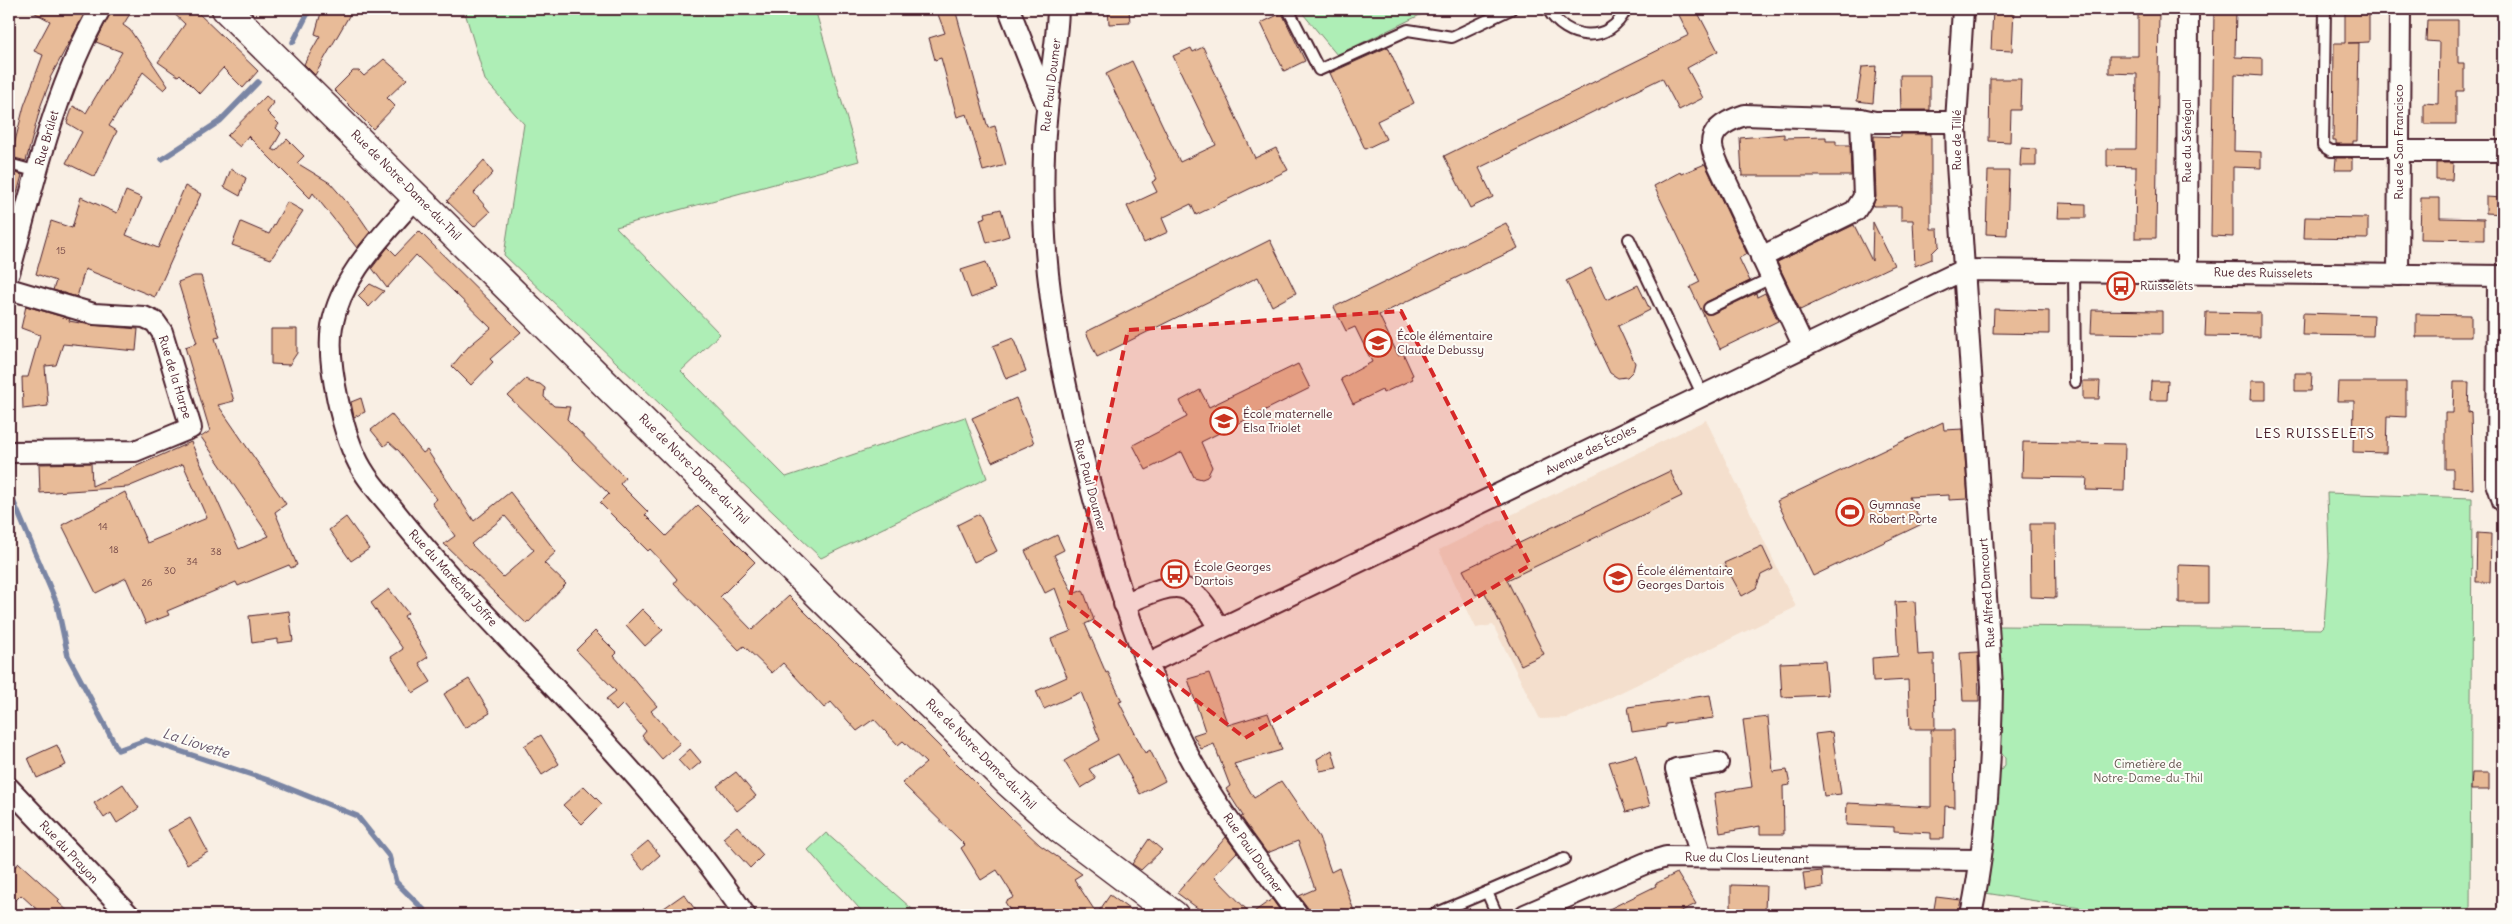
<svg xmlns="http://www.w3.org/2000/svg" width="2512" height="924" font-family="Delius,sans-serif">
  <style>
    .built { fill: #f4dfcd }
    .green { fill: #aeeeb6; stroke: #7c8670 }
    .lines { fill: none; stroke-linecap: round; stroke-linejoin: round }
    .stream { stroke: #7a85a4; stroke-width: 5.5 }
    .building { fill: #e8bb98; stroke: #4a1f2b; fill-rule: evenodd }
    .lane-casing { stroke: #4a1f2b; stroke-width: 14 }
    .street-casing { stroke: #4a1f2b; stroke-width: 24 }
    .secondary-casing { stroke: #4a1f2b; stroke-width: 31 }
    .lane { stroke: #fdfcf7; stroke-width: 10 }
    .street { stroke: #fdfcf7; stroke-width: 20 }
    .secondary { stroke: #fdfcf7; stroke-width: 28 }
    .marked { fill: #d62828; fill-opacity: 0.2; stroke: #d62828; stroke-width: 4; stroke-dasharray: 10 6; stroke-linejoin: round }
    .labels { text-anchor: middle; stroke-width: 4; stroke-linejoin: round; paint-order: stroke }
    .number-label { font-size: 10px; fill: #724646 }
    .street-label { font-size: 12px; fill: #4a1f2b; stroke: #fdfcf7 }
    .poi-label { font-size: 12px; fill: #4a1f2b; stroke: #fdfcf7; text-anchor: start }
    .park-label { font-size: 12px; fill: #63534e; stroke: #fdfcf7 }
    .neighbourhood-label { font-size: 14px; letter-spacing: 1px; fill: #4a1f2b; stroke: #fdfcf7 }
    .water-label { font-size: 14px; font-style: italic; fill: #625268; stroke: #fdfcf7 }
  </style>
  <rect width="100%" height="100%" fill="#f9efe4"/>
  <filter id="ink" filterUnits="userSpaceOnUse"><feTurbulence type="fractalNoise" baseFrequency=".02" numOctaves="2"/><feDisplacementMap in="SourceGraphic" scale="10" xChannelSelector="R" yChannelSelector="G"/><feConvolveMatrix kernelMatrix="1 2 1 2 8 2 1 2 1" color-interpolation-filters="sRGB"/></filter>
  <g filter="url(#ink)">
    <!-- built -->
    <polygon class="built" points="1706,420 1796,607 1568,718 1540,719 1493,625 1476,628 1439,550"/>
    <!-- green -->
    <g class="green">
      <polygon points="464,9 815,9 859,161 616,227 720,334 681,371 786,477 965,417 987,478 821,558 504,255 524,124 485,80"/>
      <polygon points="1299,9 1420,9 1422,14 1337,55"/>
      <polygon points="2327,493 2472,498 2470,915 2125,915 1985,893 1997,775 2005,765 2005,758 1997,747 1999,626 2321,629 2324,626 2329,557"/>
      <polygon points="826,833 919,915 865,915 808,850"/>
    </g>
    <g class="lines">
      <!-- stream -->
      <g class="stream">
        <polyline points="293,42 310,9"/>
        <polyline points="162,159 220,121 258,82"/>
        <polyline points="9,491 57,604 68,656 118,750 146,740 268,780 357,816 389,856 396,882 429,915"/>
      </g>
    </g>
    <!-- building -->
    <g class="building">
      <polygon points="28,9 87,9 50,78 51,79 41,105 26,161 11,157 24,106 43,55 34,51 50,21"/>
      <polygon points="112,9 133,9 123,25 130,30 168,86 164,90 143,72 109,126 117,131 95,177 66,163 82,132 67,123 73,106 86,113 122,52 96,42"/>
      <polygon points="169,9 194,9 258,71 243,88 223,68 200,94 180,74 178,76 158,62 185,24"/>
      <polygon points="322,9 353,9 315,75 304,64 320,36 315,34"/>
      <polygon points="936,9 955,9 988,128 995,126 1006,165 983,171 967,114 957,117 941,58 935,60 929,38 945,33"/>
      <polygon points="1108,9 1129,9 1130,23 1109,24"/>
      <polygon points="1676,9 1696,9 1718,51 1687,68 1703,98 1679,110 1662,78 1479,168 1493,197 1470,208 1444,156 1689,35"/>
      <polygon points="1993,9 2014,9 2012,51 1991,50"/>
      <polygon points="2138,9 2159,9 2156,238 2135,238 2136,167 2107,166 2107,149 2136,149 2137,74 2109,73 2109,56 2138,56"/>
      <polygon points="2214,9 2236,9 2235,57 2262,58 2262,76 2235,74 2234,151 2261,152 2261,168 2233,167 2233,237 2211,236"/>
      <polygon points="2345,9 2369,9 2369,42 2348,43 2359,43 2357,141 2353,141 2353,144 2336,144 2336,140 2333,140 2334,43 2345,43"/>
      <polygon points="1282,13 1305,61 1284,71 1261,23"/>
      <polygon points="2427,20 2458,20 2458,63 2464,63 2464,91 2456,91 2456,124 2424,124 2424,103 2438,104 2439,42 2426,41"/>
      <polygon points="1203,47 1255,158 1276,148 1288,170 1196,215 1191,204 1162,218 1168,232 1144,243 1127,206 1157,192 1152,182 1157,179 1106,74 1132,61 1180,162 1216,145 1173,56 1191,48 1193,52"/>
      <polygon points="1388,47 1414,103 1377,121 1386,139 1365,149 1330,73"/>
      <polygon points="384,59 407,79 387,98 395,106 373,129 334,90 353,71 359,71 364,76"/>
      <polygon points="1876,66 1873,103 1857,101 1862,67"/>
      <polygon points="1900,75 1930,75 1930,110 1901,110"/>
      <polygon points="1990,79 2021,79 2020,110 2011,110 2010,142 1989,141"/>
      <polygon points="266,96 274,103 267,112 279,124 276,128 281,133 272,149 276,151 287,139 304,156 297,163 330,183 359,216 370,232 357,248 313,193 310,198 248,136 240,147 227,136"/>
      <polygon points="1784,134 1784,138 1826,137 1826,141 1836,141 1836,145 1850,145 1851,176 1742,176 1740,138"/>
      <polygon points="1901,134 1931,134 1931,229 1938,229 1939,246 1932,253 1932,259 1915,266 1913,220 1901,220 1901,206 1873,206 1876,197 1874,136 1901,137"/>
      <polygon points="2021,148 2036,149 2036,166 2020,166"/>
      <polygon points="2336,158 2352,158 2352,170 2335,170"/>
      <polygon points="484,160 493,173 474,193 490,212 474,227 447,201"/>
      <polygon points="2436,163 2453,163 2452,180 2436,180"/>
      <polygon points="1705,164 1747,254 1739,258 1750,281 1706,302 1703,311 1706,314 1712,314 1756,293 1757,297 1765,293 1778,321 1720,349 1690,287 1700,282 1654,186 1680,172 1681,174"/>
      <polygon points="231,169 246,178 240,196 224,187"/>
      <polygon points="9,171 22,175 14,205 9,205"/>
      <polygon points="1988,171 2009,171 2007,235 1986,234"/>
      <polygon points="185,186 201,194 155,297 85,269 77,297 53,290 56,281 36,274 51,221 72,228 81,197 117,213 126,191 142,198 126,235 158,248"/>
      <polygon points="2486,197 2503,198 2503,214 2486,213"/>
      <polygon points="2421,198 2440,198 2440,218 2484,219 2484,240 2420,239"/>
      <polygon points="287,202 303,211 271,259 232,245 241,222 269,234"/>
      <polygon points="2059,203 2086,204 2086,218 2058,218"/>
      <polygon points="1001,209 1009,236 987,243 980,219 986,217 985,213"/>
      <polygon points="2305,217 2368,218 2368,239 2304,238"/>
      <polygon points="1873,222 1894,265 1800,310 1777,262 1854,225 1872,261"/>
      <polygon points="1506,223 1518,248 1379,315 1398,355 1403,353 1413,375 1411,376 1413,379 1383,393 1382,390 1353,404 1341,379 1372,362 1355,327 1346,331 1334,307"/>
      <polygon points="419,231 521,332 490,359 493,362 471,385 452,366 468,347 491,328 416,255 387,288 372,268 388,247 396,255"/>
      <polygon points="1270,240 1296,293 1272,306 1258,277 1097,357 1086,332"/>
      <polygon points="986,262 995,289 971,298 961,270"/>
      <polygon points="1591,268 1606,300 1638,285 1650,310 1618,326 1635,363 1633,371 1627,377 1618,378 1610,373 1566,281"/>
      <polygon points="194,276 201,276 208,299 220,337 215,338 234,401 218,405 286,504 275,512 297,565 291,568 289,565 238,586 236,582 167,611 169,615 146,624 126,578 96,593 62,525 125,492 147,543 207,518 183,464 128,487 40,493 39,464 91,463 92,486 191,442 239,549 269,536 201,437 210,431 185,347 197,343 178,282"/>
      <polygon points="370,284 384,291 369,307 358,296"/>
      <polygon points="26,306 70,319 69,321 91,325 138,329 136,351 63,344 56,365 45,366 48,406 23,409 22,377 28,377 40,335 21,328"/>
      <polygon points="1994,309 2049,311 2049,334 1993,333"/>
      <polygon points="2092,310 2162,311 2162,334 2091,333"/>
      <polygon points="2206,312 2260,313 2260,337 2205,336"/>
      <polygon points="2303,313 2374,315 2373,336 2302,335"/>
      <polygon points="2416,314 2471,315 2471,337 2416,337"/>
      <polygon points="271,329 297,329 297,353 289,365 271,364"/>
      <polygon points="1013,338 1026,371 1006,379 993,346"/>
      <polygon points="1298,364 1310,388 1201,442 1212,467 1207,477 1202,479 1194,477 1182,452 1146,470 1133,445 1187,417 1180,401 1200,390 1209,407"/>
      <polygon points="2295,373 2312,373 2311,391 2295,391"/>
      <polygon points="526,379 530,382 540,384 545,388 544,397 554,406 570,407 567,419 625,478 620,484 648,512 645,515 666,536 698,505 755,562 720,597 752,630 789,596 1010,817 1040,845 1082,874 1074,879 1097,914 1110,895 1137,915 1013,915 1005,902 1014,897 997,870 981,880 961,848 965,845 902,783 926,763 903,741 898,745 874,719 857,731 831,702 824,708 783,663 772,673 744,646 739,650 674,583 677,579 665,565 650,549 648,551 600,503 609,494 508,396"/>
      <polygon points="2083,381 2100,381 2099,399 2083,399"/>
      <polygon points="2151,381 2168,381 2167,400 2150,400"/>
      <polygon points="2251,381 2266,381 2266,400 2250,400"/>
      <polygon points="2338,382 2406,382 2406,417 2387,416 2386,453 2353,452 2354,401 2337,401"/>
      <polygon points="2454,382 2469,382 2468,413 2471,412 2473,489 2453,487 2453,469 2445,469 2445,413 2453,413"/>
      <polygon points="361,398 365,412 354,417 351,402"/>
      <polygon points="1016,398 1034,443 992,462 972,418"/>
      <path d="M 391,414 L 423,453 L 427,450 L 474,521 L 510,492 L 556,552 L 544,563 L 566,584 L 527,624 L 444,544 L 455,536 L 432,503 L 437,499 L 399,451 L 389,442 L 384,446 L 371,430 ZM 505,516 L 534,550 L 503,577 L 471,544 Z"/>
      <polygon points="1943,422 1944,430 1963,429 1968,499 1949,500 1949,495 1909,497 1922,524 1813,576 1777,501"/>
      <polygon points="2023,442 2125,444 2124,491 2086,490 2087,478 2022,477"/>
      <polygon points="1670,471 1682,496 1507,580 1544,654 1521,665 1484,591 1476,595 1463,570"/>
      <polygon points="979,514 997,551 974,562 957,525"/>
      <polygon points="346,517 369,549 351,561 329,530"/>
      <polygon points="2030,524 2055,524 2056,598 2031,597"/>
      <polygon points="2477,533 2491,534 2490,582 2476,582"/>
      <polygon points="1057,535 1064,550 1054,555 1073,594 1083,590 1094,620 1085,624 1106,673 1108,672 1122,701 1119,702 1145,753 1150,750 1165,781 1140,794 1118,754 1089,769 1096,779 1081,788 1064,761 1100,740 1081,692 1044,709 1036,691 1067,677 1051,639 1071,631 1055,588 1045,593 1025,551"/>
      <polygon points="1762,546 1773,569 1761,575 1756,588 1742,596 1724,563"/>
      <polygon points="2179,565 2208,566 2208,603 2179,603"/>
      <polygon points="389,589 408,613 404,616 428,657 419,663 431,682 413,693 391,657 403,649 371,603"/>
      <polygon points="1915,601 1918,655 1934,654 1935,729 1910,729 1908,680 1873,682 1872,658 1898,656 1895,602"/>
      <polygon points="642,609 663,630 645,646 626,625"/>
      <polygon points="289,611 293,641 278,643 278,639 252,643 249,616"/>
      <polygon points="595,631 617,653 614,656 657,706 651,711 680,743 662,759 642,736 646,731 623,704 616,711 606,699 616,691 576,650"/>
      <polygon points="1978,652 1979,701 1963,701 1960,653"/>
      <polygon points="1825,661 1828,695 1782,697 1780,663"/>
      <polygon points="1209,673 1228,725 1268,713 1282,750 1234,764 1254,798 1281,781 1319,837 1331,872 1339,868 1354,911 1341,915 1310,915 1308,908 1299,896 1315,889 1298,841 1267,853 1241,817 1243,816 1226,789 1230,786 1214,744 1201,749 1193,735 1205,731 1188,679"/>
      <polygon points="469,679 490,713 465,728 444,694"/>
      <polygon points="1710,695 1714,718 1666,724 1666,727 1632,732 1628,707"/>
      <polygon points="1768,717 1773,772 1787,770 1790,785 1783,786 1784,834 1760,834 1760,826 1720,833 1714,793 1752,787 1743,720"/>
      <polygon points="1931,730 1954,730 1955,807 1945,806 1944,839 1931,839 1931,833 1894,831 1894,827 1846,825 1847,803 1931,807"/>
      <polygon points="1832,732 1841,794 1824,796 1815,734"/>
      <polygon points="541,735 559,764 542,775 524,746"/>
      <polygon points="57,745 66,765 37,778 28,758"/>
      <polygon points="690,749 701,762 689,772 678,760"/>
      <polygon points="1332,750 1337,768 1320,771 1317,759"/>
      <polygon points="1636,755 1650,806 1626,812 1609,762"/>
      <polygon points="736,772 756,796 737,811 717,786"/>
      <polygon points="2472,773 2489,773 2489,790 2471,790"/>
      <polygon points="123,784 139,808 117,823 111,813 104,818 94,803"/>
      <polygon points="584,786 602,804 582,824 563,805"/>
      <polygon points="190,818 208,852 187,864 168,830"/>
      <polygon points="737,826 763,855 750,868 723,838"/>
      <polygon points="1226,837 1237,852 1214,876 1251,914 1272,899 1283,915 1207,915 1177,893"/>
      <polygon points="1149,839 1162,850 1141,870 1132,864"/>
      <polygon points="648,841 660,855 643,870 631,855"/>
      <polygon points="19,863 60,900 58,902 72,915 43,915 21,895 16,900 9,891 9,872"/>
      <polygon points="1822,871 1823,887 1805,890 1803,873"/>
      <polygon points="1677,873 1696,904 1673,915 1597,915 1656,886 1655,884"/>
      <polygon points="1731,885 1766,886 1765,911 1731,910"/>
      <polygon points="684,894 699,915 654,915"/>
      <polygon points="1936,897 1961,900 1958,915 1933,915"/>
    </g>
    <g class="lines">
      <!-- lane casing -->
      <g class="lane-casing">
        <g id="lane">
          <polyline points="1288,9 1319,70 1408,30 1452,37 1511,9"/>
          <path d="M 1548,9 C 1566,41 1610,45 1626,9"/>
          <polyline points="2325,9 2323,146 2331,151 2399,151"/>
          <polyline points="9,164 38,172"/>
          <polyline points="1629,239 1703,396"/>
          <polyline points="2074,271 2075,382"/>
          <polyline points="1709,308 1771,278"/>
          <polyline points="1432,915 1487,892"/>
          <polyline points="1497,915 1487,892 1564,859"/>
        </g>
      </g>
      <!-- street casing -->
      <g class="street-casing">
        <g id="street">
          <polyline points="1009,9 1047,106"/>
          <path d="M 1058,9 C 1057,43 1050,76 1047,110 C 1043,145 1043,181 1044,216 C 1047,308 1067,400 1091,488 C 1115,579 1143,667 1186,751 C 1216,809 1260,862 1298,915"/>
          <path d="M 1963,9 L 1956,122 L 1957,164 L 1992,686 C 1991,758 1986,845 1971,915"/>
          <polyline points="2399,151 2503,151"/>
          <path d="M 417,196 C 384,235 342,273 332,326 C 326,362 343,438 362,469 C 370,483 382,496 392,508 C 425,550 460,588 496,626 C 584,719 673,809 745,915"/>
          <polyline points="1761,257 1855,211 1864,197 1861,119"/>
          <polyline points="2187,272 2188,9"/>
          <path d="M 9,273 C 34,183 54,90 100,9"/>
          <polyline points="2398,275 2400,9"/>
          <polyline points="2498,276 2497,483 2503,501"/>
          <polyline points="9,289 94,314 144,317 155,322 162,332 191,428 135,451 9,452"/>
          <path d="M 1804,347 L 1718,164 C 1716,159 1712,151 1712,145 C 1711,127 1732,119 1745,115 L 1861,119 L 1875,122 L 1956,122"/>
          <path d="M 1124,604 C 1174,583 1190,572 1219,629"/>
          <polyline points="1147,664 1963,270 2503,276"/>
          <polyline points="9,788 129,915"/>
          <polyline points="1701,857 1676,769 1718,763"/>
          <polyline points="1525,915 1646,863 1666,857 1980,860"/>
        </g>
      </g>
      <!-- secondary casing -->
      <g class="secondary-casing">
        <polyline id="secondary" points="226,9 1008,782 1060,829 1174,915"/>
      </g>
      <!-- lane -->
      <use href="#lane" class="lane"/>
      <!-- street -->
      <use href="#street" class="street"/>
      <!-- secondary -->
      <use href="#secondary" class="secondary"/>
    </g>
  </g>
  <!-- marked area -->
  <path class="marked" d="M 1401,311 L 1530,565 L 1245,738 L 1069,602 L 1128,330 Z"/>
  <!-- icons -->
  <defs>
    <g id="bus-ring" transform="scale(1.4375)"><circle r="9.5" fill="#fdfcf7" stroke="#c8321e" stroke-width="1.5"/><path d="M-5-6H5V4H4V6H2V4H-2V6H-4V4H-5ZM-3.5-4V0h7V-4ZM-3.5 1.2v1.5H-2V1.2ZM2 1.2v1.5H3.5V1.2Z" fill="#c8321e"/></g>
    <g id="school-ring" transform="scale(1.4375)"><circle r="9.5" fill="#fdfcf7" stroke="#c8321e" stroke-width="1.5"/><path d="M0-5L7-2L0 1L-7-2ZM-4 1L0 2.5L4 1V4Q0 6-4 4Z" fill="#c8321e"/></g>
    <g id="stadium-ring" transform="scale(1.4375)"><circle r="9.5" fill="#fdfcf7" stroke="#c8321e" stroke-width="1.5"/><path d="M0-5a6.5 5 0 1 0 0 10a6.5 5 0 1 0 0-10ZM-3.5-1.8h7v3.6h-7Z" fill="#c8321e"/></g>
  </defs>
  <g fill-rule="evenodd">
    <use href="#bus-ring" x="2121" y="286"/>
    <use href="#school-ring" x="1378" y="343"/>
    <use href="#school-ring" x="1224" y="421"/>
    <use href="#stadium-ring" x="1850" y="512"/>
    <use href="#bus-ring" x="1175" y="574"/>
    <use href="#school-ring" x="1618" y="578"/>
  </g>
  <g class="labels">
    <!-- number labels -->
    <g class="number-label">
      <text x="61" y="254">15</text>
      <text x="103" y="530">14</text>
      <text x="114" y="553">18</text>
      <text x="216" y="555">38</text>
      <text x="192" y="565">34</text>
      <text x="170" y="574">30</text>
      <text x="147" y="586">26</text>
    </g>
    <!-- street labels -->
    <g class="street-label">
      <text transform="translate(1051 85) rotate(-83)" y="4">Rue Paul Doumer</text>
      <text transform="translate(47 138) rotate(-74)" y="4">Rue Brûlet</text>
      <text transform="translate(1957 140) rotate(-90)" y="4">Rue de Tillé</text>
      <text transform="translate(2187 141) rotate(-90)" y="4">Rue du Sénégal</text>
      <text transform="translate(2399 142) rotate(-90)" y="4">Rue de San Francisco</text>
      <text transform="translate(406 185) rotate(45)" y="4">Rue de Notre-Dame-du-Thil</text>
      <text transform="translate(2263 273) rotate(1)" y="4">Rue des Ruisselets</text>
      <text transform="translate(175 377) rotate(73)" y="4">Rue de la Harpe</text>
      <text transform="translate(1591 450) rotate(-26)" y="4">Avenue des Écoles</text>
      <text transform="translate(694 469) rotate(45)" y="4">Rue de Notre-Dame-du-Thil</text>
      <text transform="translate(1090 485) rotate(75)" y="4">Rue Paul Doumer</text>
      <text transform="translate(453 578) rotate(48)" y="4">Rue du Maréchal Joffre</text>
      <text transform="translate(1987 593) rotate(-94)" y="4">Rue Alfred Dancourt</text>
      <text transform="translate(981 754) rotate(45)" y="4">Rue de Notre-Dame-du-Thil</text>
      <text transform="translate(69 852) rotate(47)" y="4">Rue du Prayon</text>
      <text transform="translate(1253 853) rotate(55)" y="4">Rue Paul Doumer</text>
      <text transform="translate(1747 858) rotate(1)" y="4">Rue du Clos Lieutenant</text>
    </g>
    <!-- poi labels -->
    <g class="poi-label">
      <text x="2140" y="290">Ruisselets</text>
      <text x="1397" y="340">École élémentaire<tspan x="1397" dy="14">Claude Debussy</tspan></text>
      <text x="1243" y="418">École maternelle<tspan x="1243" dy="14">Elsa Triolet</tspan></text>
      <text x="1869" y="509">Gymnase<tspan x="1869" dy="14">Robert Porte</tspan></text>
      <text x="1194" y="571">École Georges<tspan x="1194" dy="14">Dartois</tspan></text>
      <text x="1637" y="575">École élémentaire<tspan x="1637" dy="14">Georges Dartois</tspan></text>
    </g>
    <!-- park labels -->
    <g class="park-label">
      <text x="2148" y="768">Cimetière de<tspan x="2148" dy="14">Notre-Dame-du-Thil</tspan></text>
    </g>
    <!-- neighbourhood labels -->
    <g class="neighbourhood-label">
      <text x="2315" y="438">LES RUISSELETS</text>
    </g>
    <!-- water labels -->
    <g class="water-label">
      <text transform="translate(196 743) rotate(18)" y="5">La Liovette</text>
    </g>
  </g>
  <!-- margin -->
  <rect width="2512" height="924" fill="none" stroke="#fdfcf7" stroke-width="30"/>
  <rect x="15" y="15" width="2482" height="894" fill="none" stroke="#4a1f2b" stroke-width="2" filter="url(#ink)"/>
</svg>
